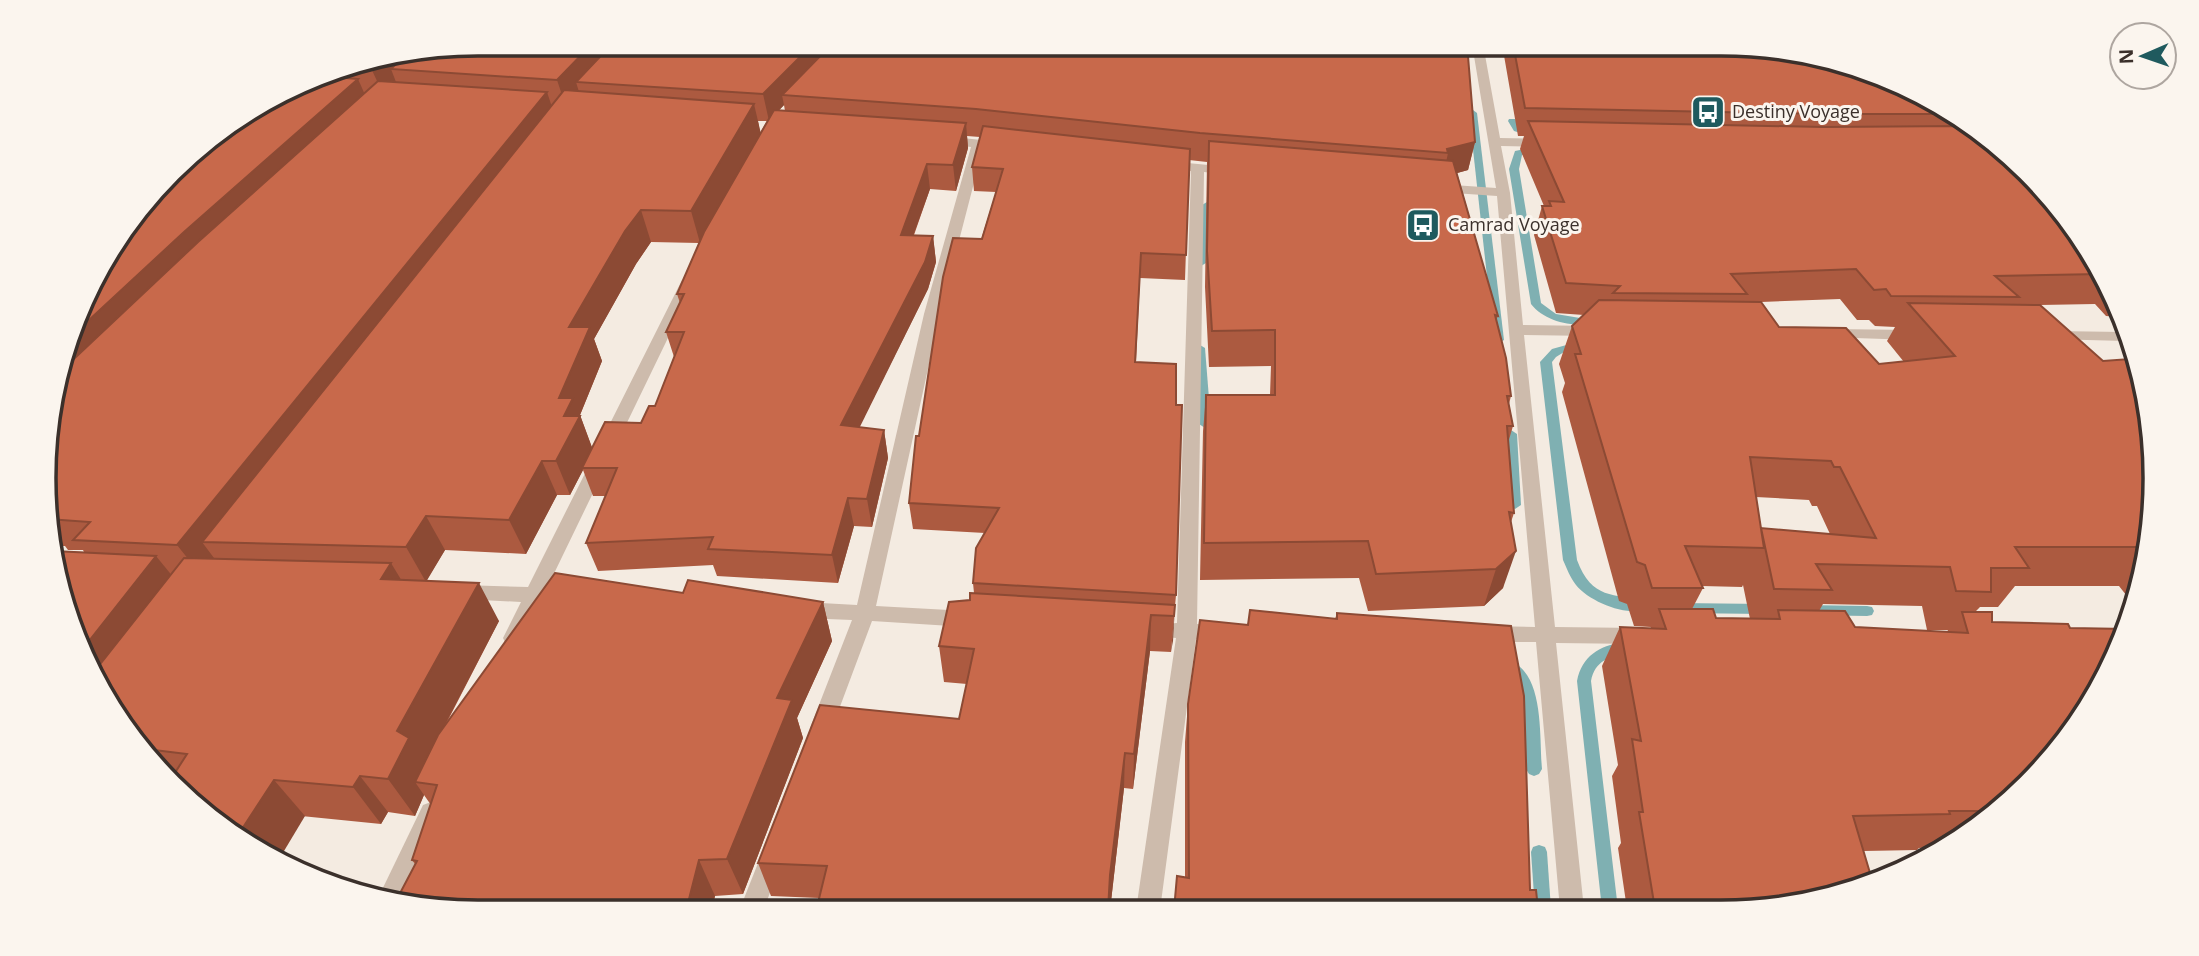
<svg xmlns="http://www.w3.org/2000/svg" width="2199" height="956" font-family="'Open Sans',sans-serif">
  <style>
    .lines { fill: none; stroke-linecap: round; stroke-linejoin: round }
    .stream { fill: #7fb0b2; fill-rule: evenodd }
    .minor { fill: #cdbbac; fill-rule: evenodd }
    .wall { fill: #ac5a40; fill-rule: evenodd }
    .shaded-wall { fill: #8c4a34 }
    .building { fill: #c8694b; stroke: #8c4a34; stroke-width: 2 }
    .labels { text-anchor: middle; stroke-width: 6; stroke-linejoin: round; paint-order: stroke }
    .far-poi-label { font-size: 18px; fill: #3b302b; stroke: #fbf5ee; text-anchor: start }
    .rim { fill: none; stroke: #3b302b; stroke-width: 3.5 }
  </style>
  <rect width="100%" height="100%" fill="#f4ebe1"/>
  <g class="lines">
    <!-- stream -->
    <g class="stream">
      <polygon points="1473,110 1477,113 1504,340 1499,343 1494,340 1469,113"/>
      <polygon points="1509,119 1515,119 1520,127 1534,133 1530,136 1514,131 1508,121"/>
      <path d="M 1535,147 L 1539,150 L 1538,152 L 1522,155 L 1519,169 L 1541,303 L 1556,314 L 1592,320 L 1593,322 L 1592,324 C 1571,327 1544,321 1531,304 L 1509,169 L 1515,151 Z"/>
      <polygon points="1207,202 1212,205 1206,263 1201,266 1196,263 1202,205"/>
      <path d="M 1570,344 L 1579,344 L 1584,347 L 1583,349 L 1564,352 L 1556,357 L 1552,362 L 1577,560 C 1592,600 1613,593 1647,602 L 1649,606 L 1647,610 C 1625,616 1590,602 1576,585 C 1570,577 1567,569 1563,560 L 1540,362 L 1552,349 Z"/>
      <polygon points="1200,345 1205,348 1211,424 1205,428 1199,424 1195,348"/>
      <polygon points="1511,430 1517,434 1521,505 1515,509 1509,505 1505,434"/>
      <polygon points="1678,603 1765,604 1770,605 1772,609 1770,613 1765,614 1678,613 1673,612 1671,608 1673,604"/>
      <polygon points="1804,605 1867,606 1872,607 1874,611 1872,615 1867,616 1804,615 1799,614 1797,610 1799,606"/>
      <path d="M 1623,642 L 1628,644 L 1630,648 L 1628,652 C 1610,657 1595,660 1591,681 L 1618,909 L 1602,909 L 1577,681 C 1582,656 1599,646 1623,642 Z"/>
      <path d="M 1510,661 C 1545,674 1539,738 1542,769 L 1539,774 L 1534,776 L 1529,774 L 1526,769 L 1522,693 L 1519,686 L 1503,667 L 1505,663 Z"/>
      <polygon points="1539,845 1545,847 1547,852 1551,909 1535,909 1531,852 1533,847"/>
    </g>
    <!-- minor -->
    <g class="minor">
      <polygon points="1472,44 1483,44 1500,138 1545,139 1551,143 1545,147 1501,146 1510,193 1523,325 1592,326 1600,331 1592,336 1524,335 1555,627 1639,628 1646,630 1649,636 1646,642 1639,644 1556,643 1584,909 1560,909 1536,642 1489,642 1482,640 1479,634 1482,628 1489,626 1535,627 1497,196 1439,192 1432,188 1439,184 1496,188"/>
      <polygon points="944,136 1000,142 1006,146 1000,150 983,148 940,314 876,606 967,611 974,614 977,619 974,624 967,627 872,621 832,728 829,734 821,737 813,734 810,728 852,620 803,618 796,615 793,610 796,605 803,602 857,605 924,314 971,147 940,143 938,140"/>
      <polygon points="1167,161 1229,167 1235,171 1229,175 1204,172 1197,624 1226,626 1229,632 1226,638 1196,639 1160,910 1136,910 1176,638 1146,635 1143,630 1146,625 1177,623 1191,171 1162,168 1162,162"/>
      <polygon points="689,276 696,280 547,588 569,591 572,596 569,601 540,602 520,644 513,646 506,644 503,638 521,602 461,599 454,597 451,592 454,587 461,585 528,587 682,280"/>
      <polygon points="1830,329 1914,330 1922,335 1914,340 1825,337 1822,334"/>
      <polygon points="2054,331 2123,332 2125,341 2049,339 2046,336 2049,333"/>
      <polygon points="431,802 439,805 442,812 401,900 379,896 423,805"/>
      <polygon points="772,845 780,848 784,856 763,911 739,911 764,848"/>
    </g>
  </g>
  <!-- wall -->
  <g class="wall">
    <path d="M 478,44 L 1475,142 L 1468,170 L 1457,173 L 1498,316 L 1496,321 L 1511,396 L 1509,404 L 1513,426 L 1508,443 L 1514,513 L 1511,522 L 1503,588 L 1484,606 L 1368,611 L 1359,578 L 1200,580 L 1203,431 L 1206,395 L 1270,395 L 1271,366 L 1209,367 L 1205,287 L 1207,162 L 1189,160 L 1185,280 L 1140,278 L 1136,362 L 1176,405 L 1176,595 L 1171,652 L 1150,651 L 1133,789 L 1124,788 L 1110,910 L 771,896 L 758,863 L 959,719 L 967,684 L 944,682 L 939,646 L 974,593 L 973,583 L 985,533 L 913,529 L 909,503 L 919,436 L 996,192 L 974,191 L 972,167 L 980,137 L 967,136 L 968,148 L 956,191 L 930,189 L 914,235 L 933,236 L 936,262 L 928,289 L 859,427 L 884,430 L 888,458 L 872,527 L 854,526 L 838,583 L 717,576 L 713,565 L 598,571 L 586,543 L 606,496 L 593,496 L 583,470 L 570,495 L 557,495 L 526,554 L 445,550 L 426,581 L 499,621 L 446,724 L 683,593 L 823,602 L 832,641 L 797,718 L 803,738 L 743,894 L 715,896 L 711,912 L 478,912 L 415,864 L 412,860 L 431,805 L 424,795 L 415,816 L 388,812 L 381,824 L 192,805 L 102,695 L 53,551 L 84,552 L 83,550 L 68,550 L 65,546 L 51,546 L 48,535 L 52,394 L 192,151 L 338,67 ZM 784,105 L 785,111 L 779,110 ZM 758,121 L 767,121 L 760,133 ZM 651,242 L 699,243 L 677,294 L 680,303 L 666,332 L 674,357 L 655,406 L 641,423 L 592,448 L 580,415 L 602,361 L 594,339 L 636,264 Z"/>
    <path d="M 1502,44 L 1721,44 L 1861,67 L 2008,152 L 2111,286 L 2119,317 L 2106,316 L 2095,304 L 2040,305 L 2154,450 L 2134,605 L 2119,586 L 2015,586 L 1998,607 L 1980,607 L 1975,612 L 1992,622 L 2007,805 L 1938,847 L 1919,848 L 1917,850 L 1864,851 L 1778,908 L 1627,909 L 1618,848 L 1621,843 L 1612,776 L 1618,765 L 1602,666 L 1620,627 L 1650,629 L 1651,627 L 1634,626 L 1627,604 L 1619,601 L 1562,392 L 1565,383 L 1559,364 L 1572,326 L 1584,315 L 1556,313 L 1534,235 L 1542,206 L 1544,206 L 1520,149 L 1524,136 L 1518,136 ZM 1840,299 L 1857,320 L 1869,320 L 1875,326 L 1895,327 L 1887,341 L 1904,362 L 1879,364 L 1779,327 L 1761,302 ZM 1756,497 L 1809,500 L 1812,506 L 1817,506 L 1830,534 L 1761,528 ZM 1743,585 L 1750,619 L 1716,618 L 1692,609 L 1703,588 L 1702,586 L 1742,587 ZM 1823,604 L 1922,606 L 1927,630 L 1948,630 L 1947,632 L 1855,627 L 1819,611 Z"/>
    <polygon points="1250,610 1335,619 1337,613 1530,890 1185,877 1185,742 1188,704 1248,625"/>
  </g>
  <!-- shaded-wall -->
  <g class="shaded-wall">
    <polygon points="592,44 624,44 576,82 579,92 566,107 557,80"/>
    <polygon points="813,44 842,44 782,95 784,105 769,121 763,94"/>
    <polygon points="429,52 391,69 396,82 383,94 371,68 380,60"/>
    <polygon points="358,79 370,106 52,394 75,333 184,232"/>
    <polygon points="547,92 556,119 202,542 214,558 201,575 177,545"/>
    <polygon points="754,104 761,134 700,243 691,211"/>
    <polygon points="966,123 968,148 956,191 953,165"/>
    <polygon points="1475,142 1468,170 1443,177 1448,153 1447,149"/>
    <polygon points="927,164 930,189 904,261 901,235"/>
    <polygon points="641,210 651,242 636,264 594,339 602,361 580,415 593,450 582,468 583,470 570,495 556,461 559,398 569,327 625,231"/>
    <polygon points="933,236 936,262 928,289 847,453 841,425"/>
    <polygon points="884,430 888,458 872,527 867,499"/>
    <polygon points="542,461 557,495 526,554 509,520"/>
    <polygon points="848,498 854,526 838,583 832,555"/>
    <polygon points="426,516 445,550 426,582 406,547"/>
    <polygon points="1516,551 1503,588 1484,606 1496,569"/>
    <polygon points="156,556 187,594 109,684 98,684 85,646"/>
    <polygon points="391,563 414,601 381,579"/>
    <polygon points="479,583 499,621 415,782 424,795 415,816 388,779 397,731"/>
    <polygon points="823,602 832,641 797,718 803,738 743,894 727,859 777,698"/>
    <polygon points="1175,605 1173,641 1171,652 1174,616"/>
    <polygon points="1151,615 1150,651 1133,789 1134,754"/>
    <polygon points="1125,753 1124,788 1110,910 1108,910 1110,875"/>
    <polygon points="360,776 388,812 381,824 353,787"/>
    <polygon points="274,780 305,816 281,856 240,832"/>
    <polygon points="699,860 715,896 711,912 692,912 688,903"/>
    <polygon points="325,875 337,889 322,880"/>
    <polygon points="682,903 687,912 680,912"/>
  </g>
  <!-- building -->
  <g class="building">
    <polygon points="478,44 592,44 557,80 391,69 404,56"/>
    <polygon points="612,44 813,44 763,94 576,82"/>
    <polygon points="832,44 1467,44 1475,142 1447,149 1448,153 1200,133 976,109 782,95"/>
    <polygon points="1513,44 1721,44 1861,67 1943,114 1823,114 1525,108"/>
    <polygon points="380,60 371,68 345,66"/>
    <polygon points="322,76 358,79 184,232 75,333 102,261 192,151"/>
    <polygon points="378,81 547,92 177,545 73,540 90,522 48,519 52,394 60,372 198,242"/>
    <polygon points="564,90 754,104 691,211 641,210 625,231 569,327 590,327 559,398 573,398 564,416 580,416 556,461 542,461 509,520 426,516 406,547 202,542"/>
    <polygon points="774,110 966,123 953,165 927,164 901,235 933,236 925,262 841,425 884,430 867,499 848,498 832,555 708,549 713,537 586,543 617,468 582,468 605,422 641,423 649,406 655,406 684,332 666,332 684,294 677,294 704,232"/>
    <polygon points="1528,121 1823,127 1963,126 2008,152 2101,274 1995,276 2019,297 1891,296 1886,289 1874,290 1856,269 1731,274 1747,294 1613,293 1620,286 1566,283 1542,206 1551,206 1549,201 1564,202"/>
    <polygon points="983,126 1190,149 1186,255 1141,253 1135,362 1176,364 1176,405 1182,405 1176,595 973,583 976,548 999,508 909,503 916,436 919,436 943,277 953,238 982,239 1003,169 972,167"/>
    <polygon points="1209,141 1453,161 1498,316 1495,315 1506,358 1511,396 1507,396 1513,426 1507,426 1514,513 1509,512 1516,551 1496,569 1376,574 1368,541 1204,543 1206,395 1275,395 1275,330 1212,331 1207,251"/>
    <polygon points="1599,300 1761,302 1779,327 1846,328 1879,364 1955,356 1908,303 2040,305 2103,361 2130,359 2154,450 2141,547 2015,547 2029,568 1991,568 1991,592 1956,591 1950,567 1816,564 1832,590 1774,589 1761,528 1876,538 1840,467 1834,467 1831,461 1750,457 1764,548 1685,546 1703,588 1652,588 1645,565 1637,562 1575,354 1581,354 1572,326"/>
    <polygon points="53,551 156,556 85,646"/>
    <polygon points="184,558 391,563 381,579 479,583 397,731 409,738 388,779 360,776 353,787 274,780 240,832 192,805 171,779 187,754 146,749 102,695 109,684 98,684 94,672"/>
    <polygon points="555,573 683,593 688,580 823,602 777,698 792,700 727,859 699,860 688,903 682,903 680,912 478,912 397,899 417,861 412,860 437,785 415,782 438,735"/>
    <polygon points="970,593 1175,605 1174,616 1151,615 1134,754 1125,753 1110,875 1108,910 816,911 827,866 758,863 820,705 959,719 974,649 939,646 949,602 970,600"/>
    <polygon points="1659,609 1713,609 1716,618 1780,619 1778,610 1845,611 1855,627 1968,633 1962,612 1992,612 1992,622 2068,624 2070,628 2126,629 2082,720 2007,805 1997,811 1949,811 1950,814 1853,816 1873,883 1778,908 1655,909 1639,812 1643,812 1632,739 1641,741 1620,627 1666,629"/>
    <polygon points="1250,610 1337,619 1337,613 1511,626 1524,696 1530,890 1536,890 1538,909 1174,910 1177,876 1189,878 1188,704 1200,620 1248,625"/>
    <polygon points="310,873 325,875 322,880"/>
  </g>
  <!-- icons -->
  <defs>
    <g id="bus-square" transform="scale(1.75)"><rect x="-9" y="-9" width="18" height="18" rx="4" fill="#1f5a5e" stroke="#fbf5ee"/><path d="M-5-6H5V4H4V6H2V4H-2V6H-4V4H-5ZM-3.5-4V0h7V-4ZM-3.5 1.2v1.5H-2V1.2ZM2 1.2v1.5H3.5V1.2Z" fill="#fff"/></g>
  </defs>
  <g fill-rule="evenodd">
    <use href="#bus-square" x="1708" y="112"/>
    <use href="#bus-square" x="1423" y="225"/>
  </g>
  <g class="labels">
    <!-- far-poi labels -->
    <g class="far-poi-label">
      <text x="1732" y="118">Destiny Voyage</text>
      <text x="1448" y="231">Camrad Voyage</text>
    </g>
  </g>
  <!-- crop -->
  <path d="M0 0H2199V956H0ZM478 56H1721A422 422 0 0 1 2143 478V478A422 422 0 0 1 1721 900H478A422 422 0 0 1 56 478V478A422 422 0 0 1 478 56Z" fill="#fbf5ee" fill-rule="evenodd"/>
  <path class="rim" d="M478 56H1721A422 422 0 0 1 2143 478V478A422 422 0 0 1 1721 900H478A422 422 0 0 1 56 478V478A422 422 0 0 1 478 56Z"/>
  <!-- north arrow -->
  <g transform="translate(2143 56) rotate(268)"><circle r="33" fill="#fbf5ee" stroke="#aea6a0" stroke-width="2"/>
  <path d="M0-5L12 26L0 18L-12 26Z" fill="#1f5a5e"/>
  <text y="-10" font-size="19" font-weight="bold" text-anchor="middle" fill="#3b302b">N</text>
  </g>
</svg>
